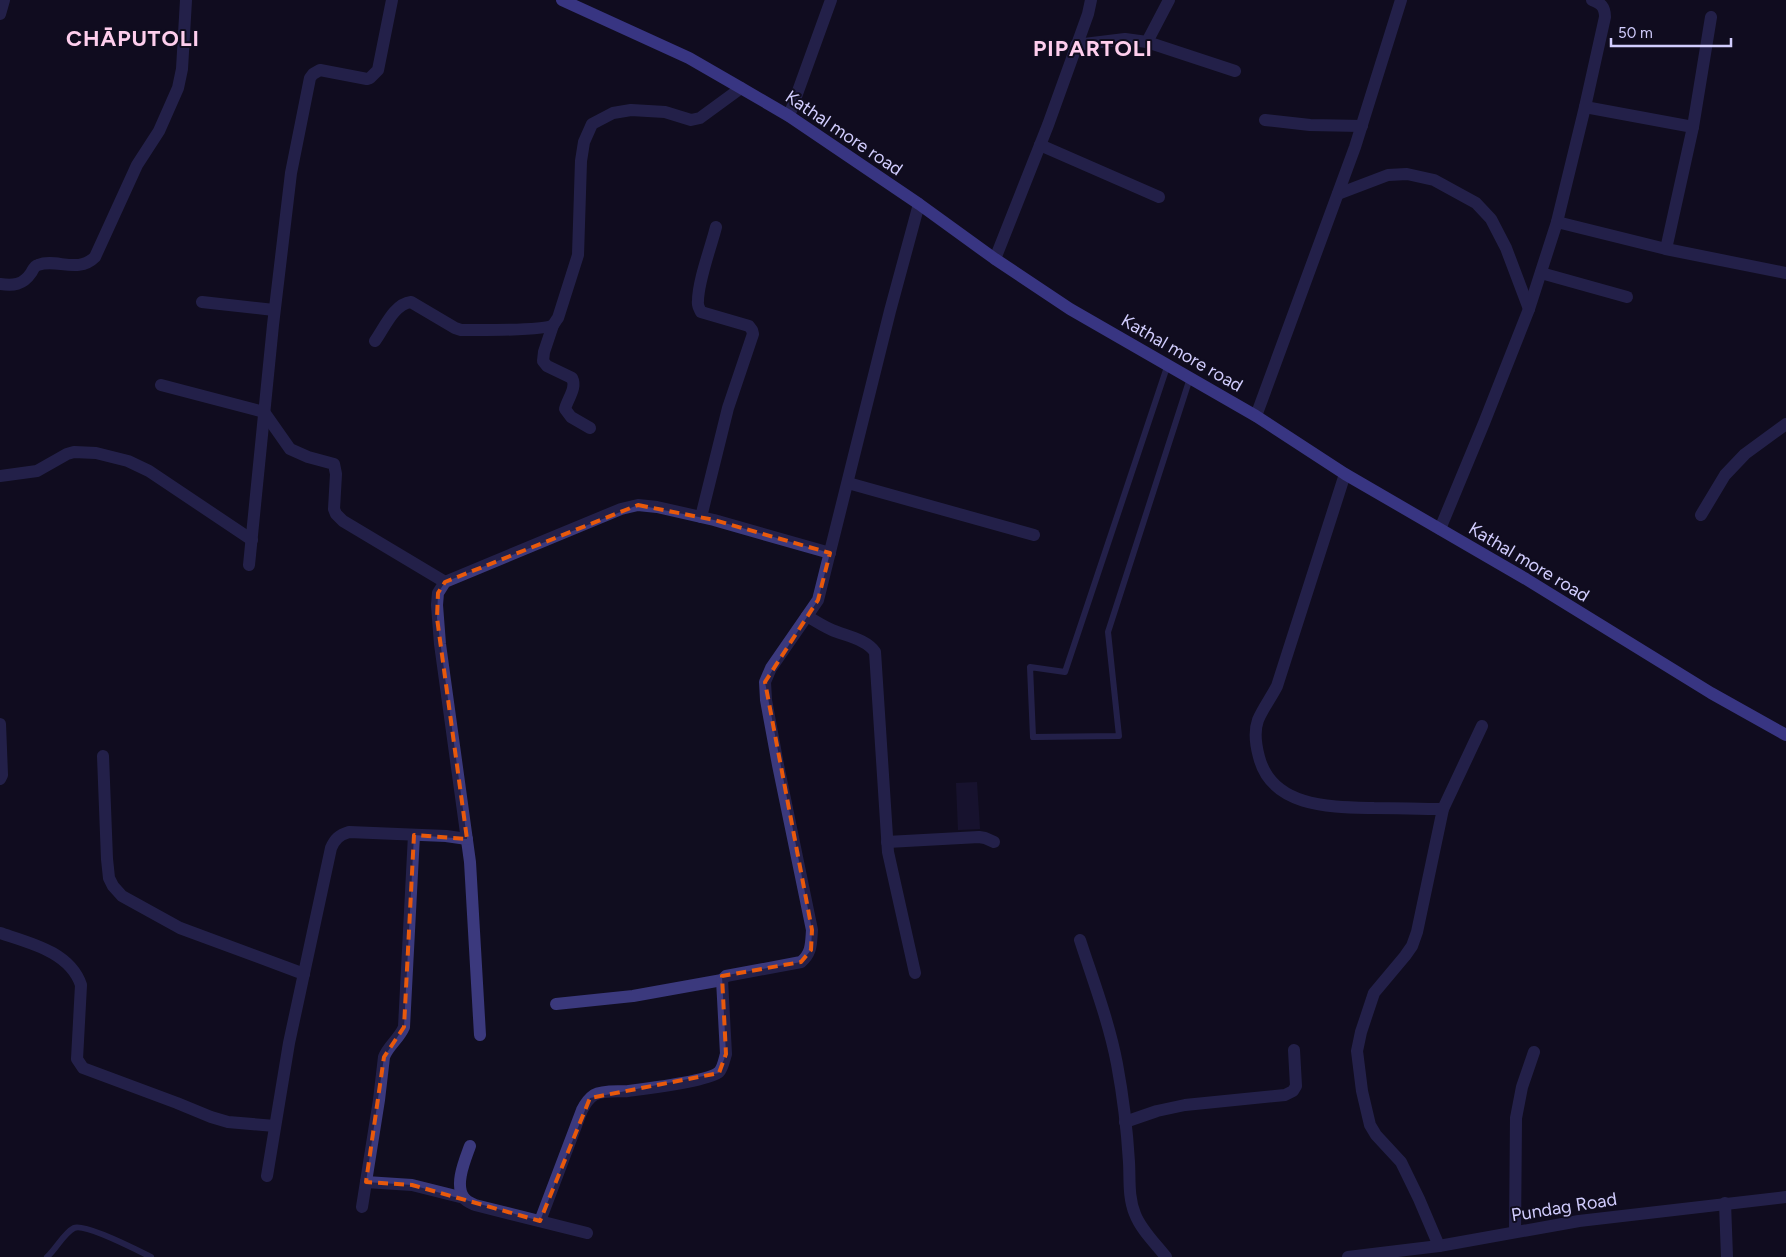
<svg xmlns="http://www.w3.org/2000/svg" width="1786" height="1257" font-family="Figtree,sans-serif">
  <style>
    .building { fill: #211a40 }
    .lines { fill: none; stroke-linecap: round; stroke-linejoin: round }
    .service { stroke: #3b397d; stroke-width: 6 }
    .minor { stroke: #3b397d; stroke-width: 12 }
    .tertiary { stroke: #3b397d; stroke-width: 12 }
    .secondary { stroke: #6966fb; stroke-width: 12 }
    .marked { fill: none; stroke: #e8590c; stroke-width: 4; stroke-dasharray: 10 6; stroke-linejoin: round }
    .labels { text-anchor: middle; stroke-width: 4; stroke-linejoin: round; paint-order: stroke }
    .street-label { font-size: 18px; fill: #d2cdfe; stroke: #100d1f }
    .district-label { font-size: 22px; font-weight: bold; letter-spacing: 1px; fill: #feceed; stroke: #100d1f }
  </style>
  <rect width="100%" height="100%" fill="#100d1f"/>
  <!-- building -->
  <polygon class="building" points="977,782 980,829 958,830 956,783"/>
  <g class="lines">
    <!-- service -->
    <g class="service">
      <polyline points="1168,364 1065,672 1030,667 1033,737 1119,736 1108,632 1190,378"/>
      <path d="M 47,1257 C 56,1249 64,1233 74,1228 C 85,1223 139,1251 151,1257"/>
    </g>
    <!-- minor -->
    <g class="minor">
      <polyline points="0,14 4,0"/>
      <polyline points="1147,42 1169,0"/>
      <polyline points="1076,45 1125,39 1147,42 1235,71"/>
      <polyline points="1585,107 1693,127"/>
      <polyline points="789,116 831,0"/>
      <polyline points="1265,120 1310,125 1362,126"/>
      <polyline points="1040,145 1159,197"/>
      <polyline points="1338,194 1388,175 1407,174 1434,180 1476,203 1491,219 1506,248 1529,309"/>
      <path d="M 1557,222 L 1585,107 L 1605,17 C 1605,7 1601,3 1592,0"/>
      <polyline points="1666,249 1693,127 1711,17"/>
      <polyline points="995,259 1048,125 1088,14 1091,0"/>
      <polyline points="1541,273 1627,297"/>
      <path d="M 0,284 C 13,286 23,285 31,273 C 33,270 34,266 38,265 C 56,258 78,274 95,257 L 137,165 L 159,131 L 178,88 L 182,69 L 186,0"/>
      <polyline points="202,302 274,310"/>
      <path d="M 553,325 L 544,352 L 543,361 L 547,366 L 572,378 C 577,388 568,398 565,409 L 571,417 L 590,428"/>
      <path d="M 375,341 C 385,327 394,304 411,302 L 455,328 L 461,330 C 475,330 545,331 553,325 C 555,323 556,320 558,318 L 578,255 L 581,161 L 584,142 L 592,124 L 613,113 L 631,110 L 665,112 L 691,120 L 700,118 L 741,88"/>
      <polyline points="161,385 264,412 290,449 308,457 334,464 336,474 334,509 336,514 343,521 445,582"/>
      <polyline points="1256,416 1355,147 1401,0"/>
      <path d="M 1345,474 L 1277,686 C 1272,696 1262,710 1258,720 C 1254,731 1256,746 1259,757 C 1272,808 1332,807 1374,808 C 1397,808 1420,809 1443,809"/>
      <polyline points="0,476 37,471 67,454 74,452 96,453 128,461 149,471 252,540"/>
      <polyline points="848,483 1034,535"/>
      <polyline points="1701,515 1725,475 1745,454 1786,424"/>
      <path d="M 701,517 L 728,408 L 753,334 L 752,330 L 749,326 L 701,312 C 699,308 697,305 698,301 C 698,281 711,247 716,227"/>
      <polyline points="1440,529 1484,423 1529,309 1557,222 1666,249 1786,273"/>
      <polyline points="249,565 273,325 291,173 310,78 313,74 320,70 367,79 370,78 378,70 392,0"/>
      <path d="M 807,616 C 815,621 823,626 832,630 C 846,636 866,639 875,652 L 888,852 L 915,973"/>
      <polyline points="0,724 2,775 0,779"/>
      <polyline points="103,756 107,859 109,878 113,886 122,896 180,928 304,974"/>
      <polyline points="887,842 979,837 985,838 994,842"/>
      <path d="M 0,933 C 30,943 70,952 81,985 L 77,1059 L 83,1068 L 177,1103 L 211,1117 L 228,1122 L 275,1126"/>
      <path d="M 1080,940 C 1093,980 1109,1022 1117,1064 C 1123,1096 1127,1129 1129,1162 C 1130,1179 1128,1197 1135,1214 C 1141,1230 1156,1244 1166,1257"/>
      <polyline points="556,1004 633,996 722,980"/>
      <polyline points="480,1035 470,862 440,644 437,605 438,593 445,582 621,509 638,505 657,507 714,520 830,553"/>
      <polyline points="1125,1122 1157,1111 1185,1105 1285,1095 1293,1091 1296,1086 1294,1050"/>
      <path d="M 470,1146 C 465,1160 454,1185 464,1198 C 467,1202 471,1203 475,1205 L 587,1233"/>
      <path d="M 267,1176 L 289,1043 L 331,848 C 335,839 339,835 349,832 L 446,836 L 467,839"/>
      <polyline points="366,1182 412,1185 464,1198"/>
      <polyline points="1725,1203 1727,1257"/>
      <path d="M 362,1207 L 379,1100 L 384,1057 C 388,1046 399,1039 404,1027 L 414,835"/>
      <path d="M 540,1221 L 582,1110 C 585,1104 588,1099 594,1095 C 603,1090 618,1092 628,1091 C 644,1089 709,1081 719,1072 C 723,1068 724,1060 726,1054 L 722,980 L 726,976 L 801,962 C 812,953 811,943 812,930 L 778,765 L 766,700 L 765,682 L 771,668 L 818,600 L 890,311 L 919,204"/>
      <polyline points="1515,1232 1516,1118 1522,1087 1534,1052"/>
      <polyline points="1439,1246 1419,1199 1401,1162 1376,1135 1370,1125 1362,1091 1357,1051 1361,1032 1374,993 1405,956 1412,946 1417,932 1443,809 1482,726"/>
    </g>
    <!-- tertiary -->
    <polyline class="tertiary" points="1348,1257 1439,1246 1579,1221 1786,1197"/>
    <!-- secondary -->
    <polyline class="secondary" points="562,0 689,58 741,88 789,116 919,204 995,259 1070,309 1256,416 1345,474 1526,579 1711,693 1786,735"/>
  </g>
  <!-- marked area -->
  <path d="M0 0H1786V1257H0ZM 638,505 L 714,520 L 830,553 L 818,600 L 765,682 L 812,930 L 811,950 L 801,962 L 722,976 L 726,1054 L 719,1073 L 590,1098 L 540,1221 L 412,1185 L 366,1182 L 384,1057 L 404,1027 L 414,835 L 467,839 L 437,618 L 438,593 L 445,582 Z" fill="#100d1f" fill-opacity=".55" fill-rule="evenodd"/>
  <path class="marked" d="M 638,505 L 714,520 L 830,553 L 818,600 L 765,682 L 812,930 L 811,950 L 801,962 L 722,976 L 726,1054 L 719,1073 L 590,1098 L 540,1221 L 412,1185 L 366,1182 L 384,1057 L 404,1027 L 414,835 L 467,839 L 437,618 L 438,593 L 445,582 Z"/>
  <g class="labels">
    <!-- street labels -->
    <g class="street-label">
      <text transform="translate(844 133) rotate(34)" y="6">Kathal more road</text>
      <text transform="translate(1182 353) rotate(30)" y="6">Kathal more road</text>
      <text transform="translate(1529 562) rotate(31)" y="6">Kathal more road</text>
      <text transform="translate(1564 1207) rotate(-9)" y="6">Pundag Road</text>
    </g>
    <!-- district labels -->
    <g class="district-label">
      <text x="133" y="46">CHĀPUTOLI</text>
      <text x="1093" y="56">PIPARTOLI</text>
    </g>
  </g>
  <!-- scale -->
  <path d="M1611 38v8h120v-8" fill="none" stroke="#d2cdfe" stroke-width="2.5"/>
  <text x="1618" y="38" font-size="15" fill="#d2cdfe" stroke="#100d1f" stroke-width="4" paint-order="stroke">50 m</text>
</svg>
